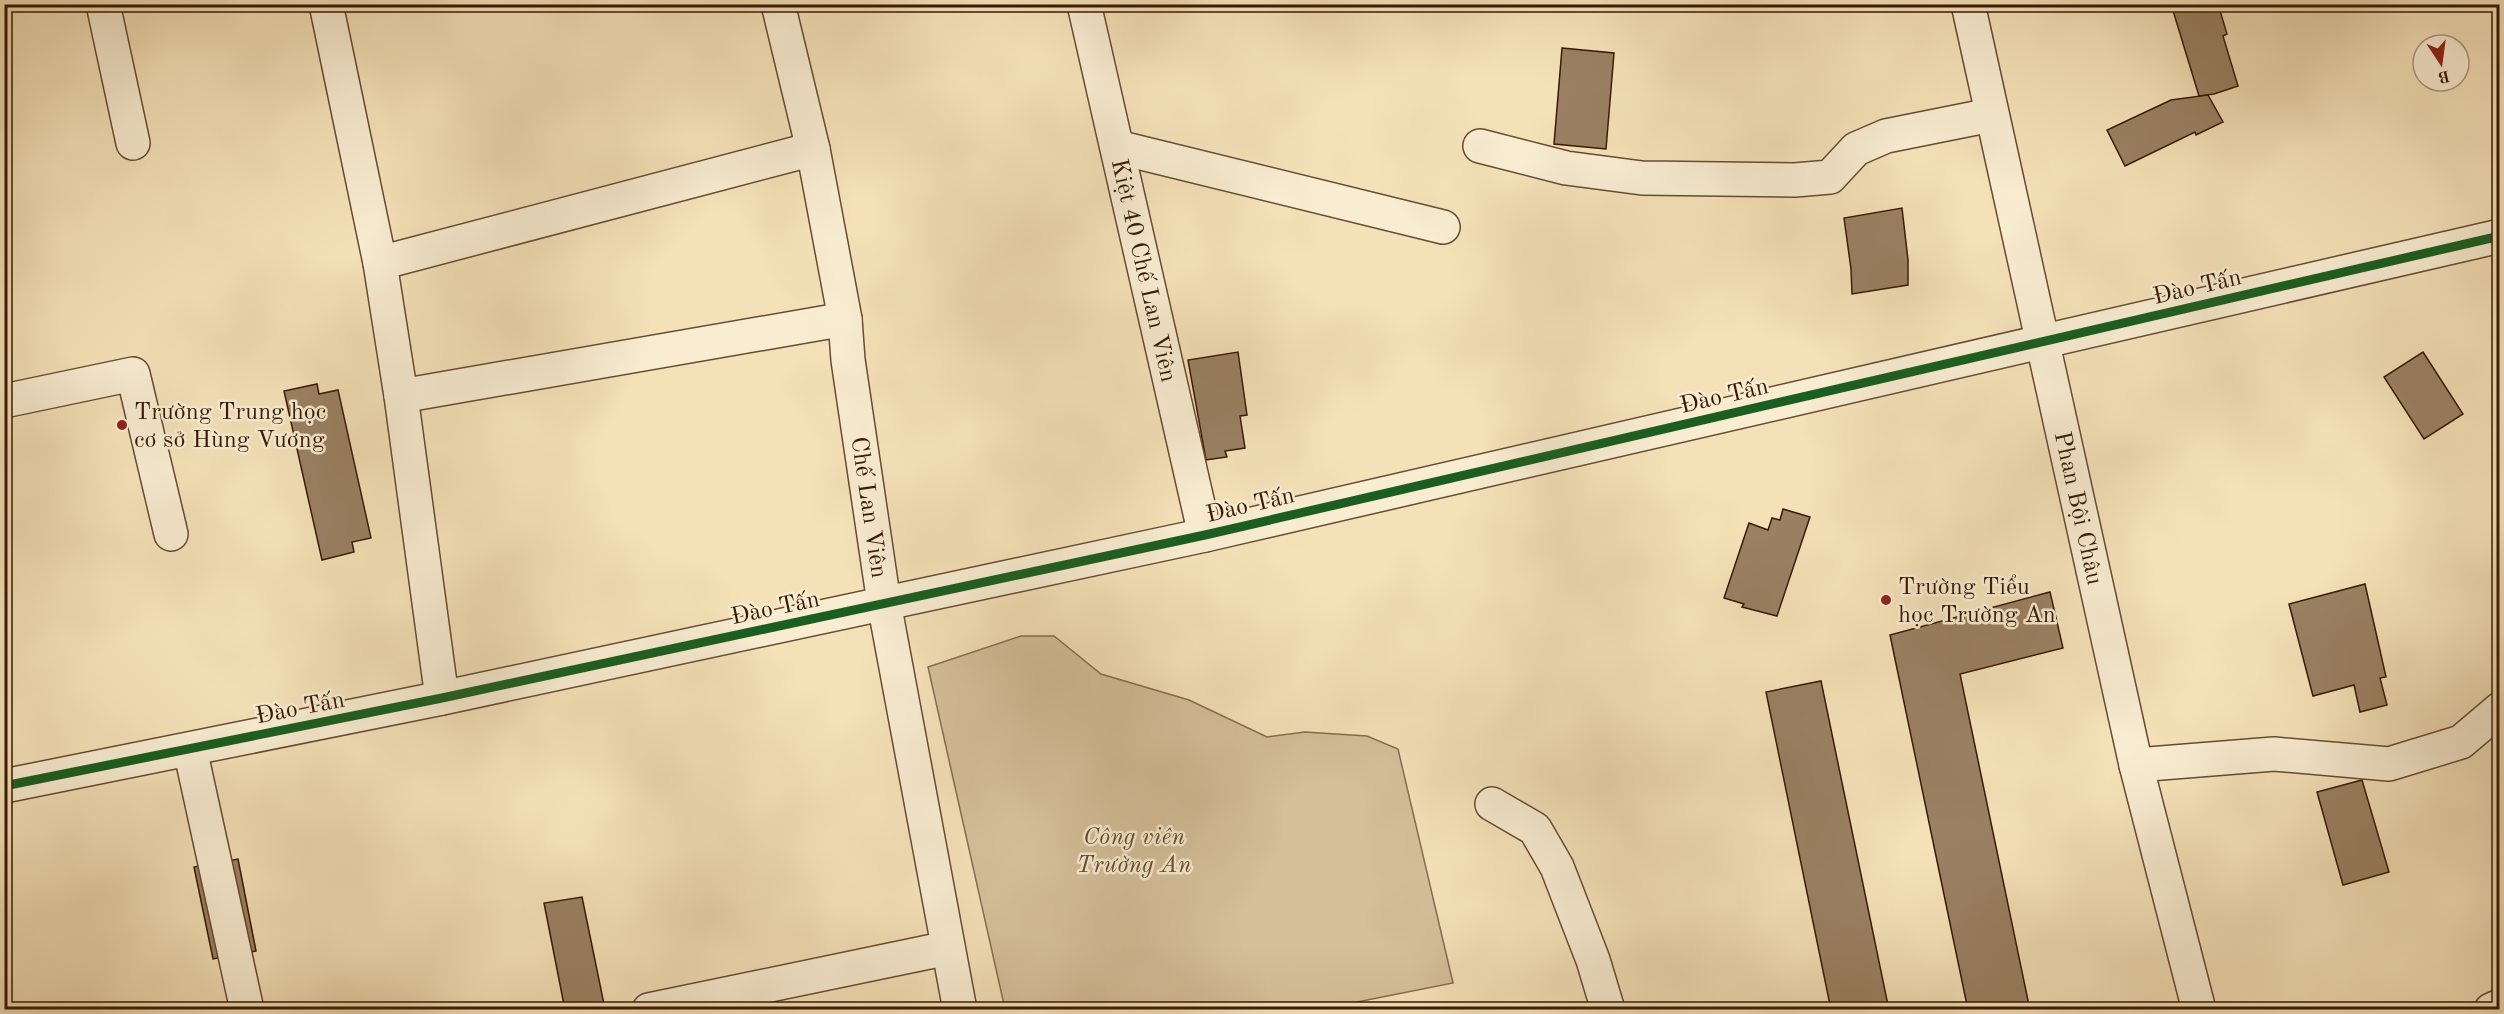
<svg xmlns="http://www.w3.org/2000/svg" width="2504" height="1014" font-family="'Old Standard TT',serif">
  <style>
    .green { fill: #d4bf9a; stroke: #866c50; stroke-width: 1.5 }
    .building { fill: #9a8163; stroke: #381906; stroke-width: 1.5 }
    .lines { fill: none; stroke-linecap: round; stroke-linejoin: round }
    .minor-casing { stroke: #674b32; stroke-width: 36 }
    .minor { stroke: #f8ecd1; stroke-width: 33 }
    .cycleway-casing { stroke: #f8ecd1; stroke-width: 13 }
    .cycleway { stroke: #1b5e20; stroke-width: 9 }
    .poi-dot { fill: #8f2418; stroke: #f8ecd1; stroke-width: 2 }
    .labels { text-anchor: middle; stroke-width: 5; stroke-linejoin: round; paint-order: stroke }
    .street-label { font-size: 24px; fill: #381906; stroke: #f8ecd1 }
    .poi-label { font-size: 24px; fill: #381906; stroke: #f8ecd1; text-anchor: start }
    .park-label { font-size: 24px; font-style: italic; fill: #674b32; stroke: #f8ecd1 }
  </style>
  <rect width="100%" height="100%" fill="#f4e1b8"/>
  <filter id="stains"><feTurbulence type="fractalNoise" baseFrequency=".00333" numOctaves="4"/><feColorMatrix values="0 0 0 0 .2 0 0 0 0 .09 0 0 0 0 .02 0 0 0 .5 -.17"/></filter>
  <radialGradient id="worn" r=".72"><stop offset=".6" stop-color="#630" stop-opacity="0"/><stop offset="1" stop-color="#630" stop-opacity=".3"/></radialGradient>
  <!-- green -->
  <polygon class="green" points="1021,636 1054,636 1101,674 1189,700 1267,737 1305,732 1367,736 1398,749 1453,983 1322,1009 1005,1009 928,667"/>
  <!-- building -->
  <g class="building">
    <polygon points="2171,4 2218,4 2227,34 2223,36 2238,86 2214,94 2199,96"/>
    <polygon points="1562,48 1614,53 1606,149 1554,144"/>
    <polygon points="2208,95 2223,122 2196,135 2195,132 2125,166 2107,130 2171,100"/>
    <polygon points="1902,208 1908,260 1908,285 1852,294 1851,269 1844,218"/>
    <polygon points="1238,352 1247,415 1240,416 1245,448 1225,451 1227,457 1206,460 1188,360"/>
    <polygon points="2423,352 2463,414 2424,439 2384,377"/>
    <polygon points="317,384 319,394 338,390 371,538 352,542 354,552 322,560 284,391"/>
    <polygon points="1783,509 1810,517 1777,616 1742,607 1744,604 1724,598 1749,523 1768,530 1772,518 1780,520"/>
    <polygon points="2365,584 2386,677 2380,678 2387,705 2360,712 2354,685 2313,696 2289,604"/>
    <polygon points="2050,592 2063,648 1960,674 2030,1010 1968,1010 1890,635"/>
    <polygon points="1821,681 1889,1010 1831,1010 1766,692"/>
    <polygon points="2362,780 2389,872 2343,885 2317,792"/>
    <polygon points="238,859 256,951 213,959 194,867"/>
    <polygon points="582,897 605,1009 604,1010 565,1010 544,903"/>
  </g>
  <g class="lines">
    <!-- minor casing -->
    <g class="minor-casing">
      <g id="minor">
        <polyline points="103,4 133,143"/>
        <polyline points="326,4 380,263 401,396 442,698"/>
        <path id="s1" d="M 778,4 L 813,149 L 845,319 L 848,360 L 884,603 L 960,1010"/>
        <path id="s2" d="M 1084,4 L 1205,535"/>
        <path id="s3" d="M 1968,4 L 2136,765 L 2199,1010"/>
        <polyline points="1480,146 1566,168 1642,178 1795,180 1830,177 1856,149 1886,136 1991,115"/>
        <polyline points="1117,147 1443,227"/>
        <polyline points="380,263 813,149"/>
        <polyline points="401,396 845,319"/>
        <polyline points="4,401 133,374 171,534"/>
        <polyline points="190,749 247,1010"/>
        <polyline points="2136,765 2274,754 2389,764 2461,742 2500,709"/>
        <polyline points="4,786 442,698 1205,535 2500,236"/>
        <polyline points="1492,804 1535,829 1557,867 1593,960 1608,1010"/>
        <polyline points="649,1010 948,948"/>
        <polyline points="2491,1010 2500,1006"/>
      </g>
    </g>
    <!-- minor -->
    <use href="#minor" class="minor"/>
    <!-- cycleway casing -->
    <g class="cycleway-casing">
      <polyline id="cycleway" points="4,786 442,698 1205,535 2500,236"/>
    </g>
    <!-- cycleway -->
    <use href="#cycleway" class="cycleway"/>
  </g>
  <!-- markers -->
  <g class="poi-dot">
    <circle cx="122" cy="425" r="6"/>
    <circle cx="1886" cy="600" r="6"/>
  </g>
  <g class="labels">
    <!-- street labels -->
    <g class="street-label">
      <text dy="8" stroke="none"><textPath href="#s2" startOffset="273">Kiệt 40 Chế Lan Viên</textPath></text>
      <text transform="translate(2197 286) rotate(-13)" y="8">Đào Tấn</text>
      <text transform="translate(1724 395) rotate(-13)" y="8">Đào Tấn</text>
      <text transform="translate(1250 504) rotate(-13)" y="8">Đào Tấn</text>
      <text dy="8" stroke="none"><textPath href="#s1" startOffset="512">Chế Lan Viên</textPath></text>
      <text dy="8" stroke="none"><textPath href="#s3" startOffset="516">Phan Bội Châu</textPath></text>
      <text transform="translate(775 607) rotate(-12)" y="8">Đào Tấn</text>
      <text transform="translate(300 707) rotate(-11)" y="8">Đào Tấn</text>
    </g>
    <!-- poi labels -->
    <g class="poi-label">
      <text x="134" y="419">Trường Trung học<tspan x="134" dy="28">cơ sở Hùng Vương</tspan></text>
      <text x="1898" y="594">Trường Tiểu<tspan x="1898" dy="28">học Trường An</tspan></text>
    </g>
    <!-- park labels -->
    <g class="park-label">
      <text x="1134" y="844">Công viên<tspan x="1134" dy="28">Trường An</tspan></text>
    </g>
  </g>
  <!-- margin -->
  <rect width="2504" height="1014" fill="none" stroke="#f4e1b8" stroke-width="24"/>
  <rect x="6" y="6" width="2492" height="1002" fill="none" stroke="#381906" stroke-width="3"/>
  <rect x="12" y="12" width="2480" height="990" fill="none" stroke="#381906" stroke-width="1.5"/>
  <!-- north arrow -->
  <g transform="translate(2441 63) rotate(167)"><circle r="28" fill="#f8ecd1" stroke="#ab9880" stroke-width="1.5"/>
  <path d="M0-4.5L10 22L0 15L-10 22Z" fill="#8f2418"/>
  <text y="-9" font-size="16" font-weight="bold" text-anchor="middle" fill="#381906">B</text>
  </g>
  <rect width="100%" height="100%" filter="url(#stains)"/>
  <rect width="100%" height="100%" fill="url(#worn)"/>
</svg>
